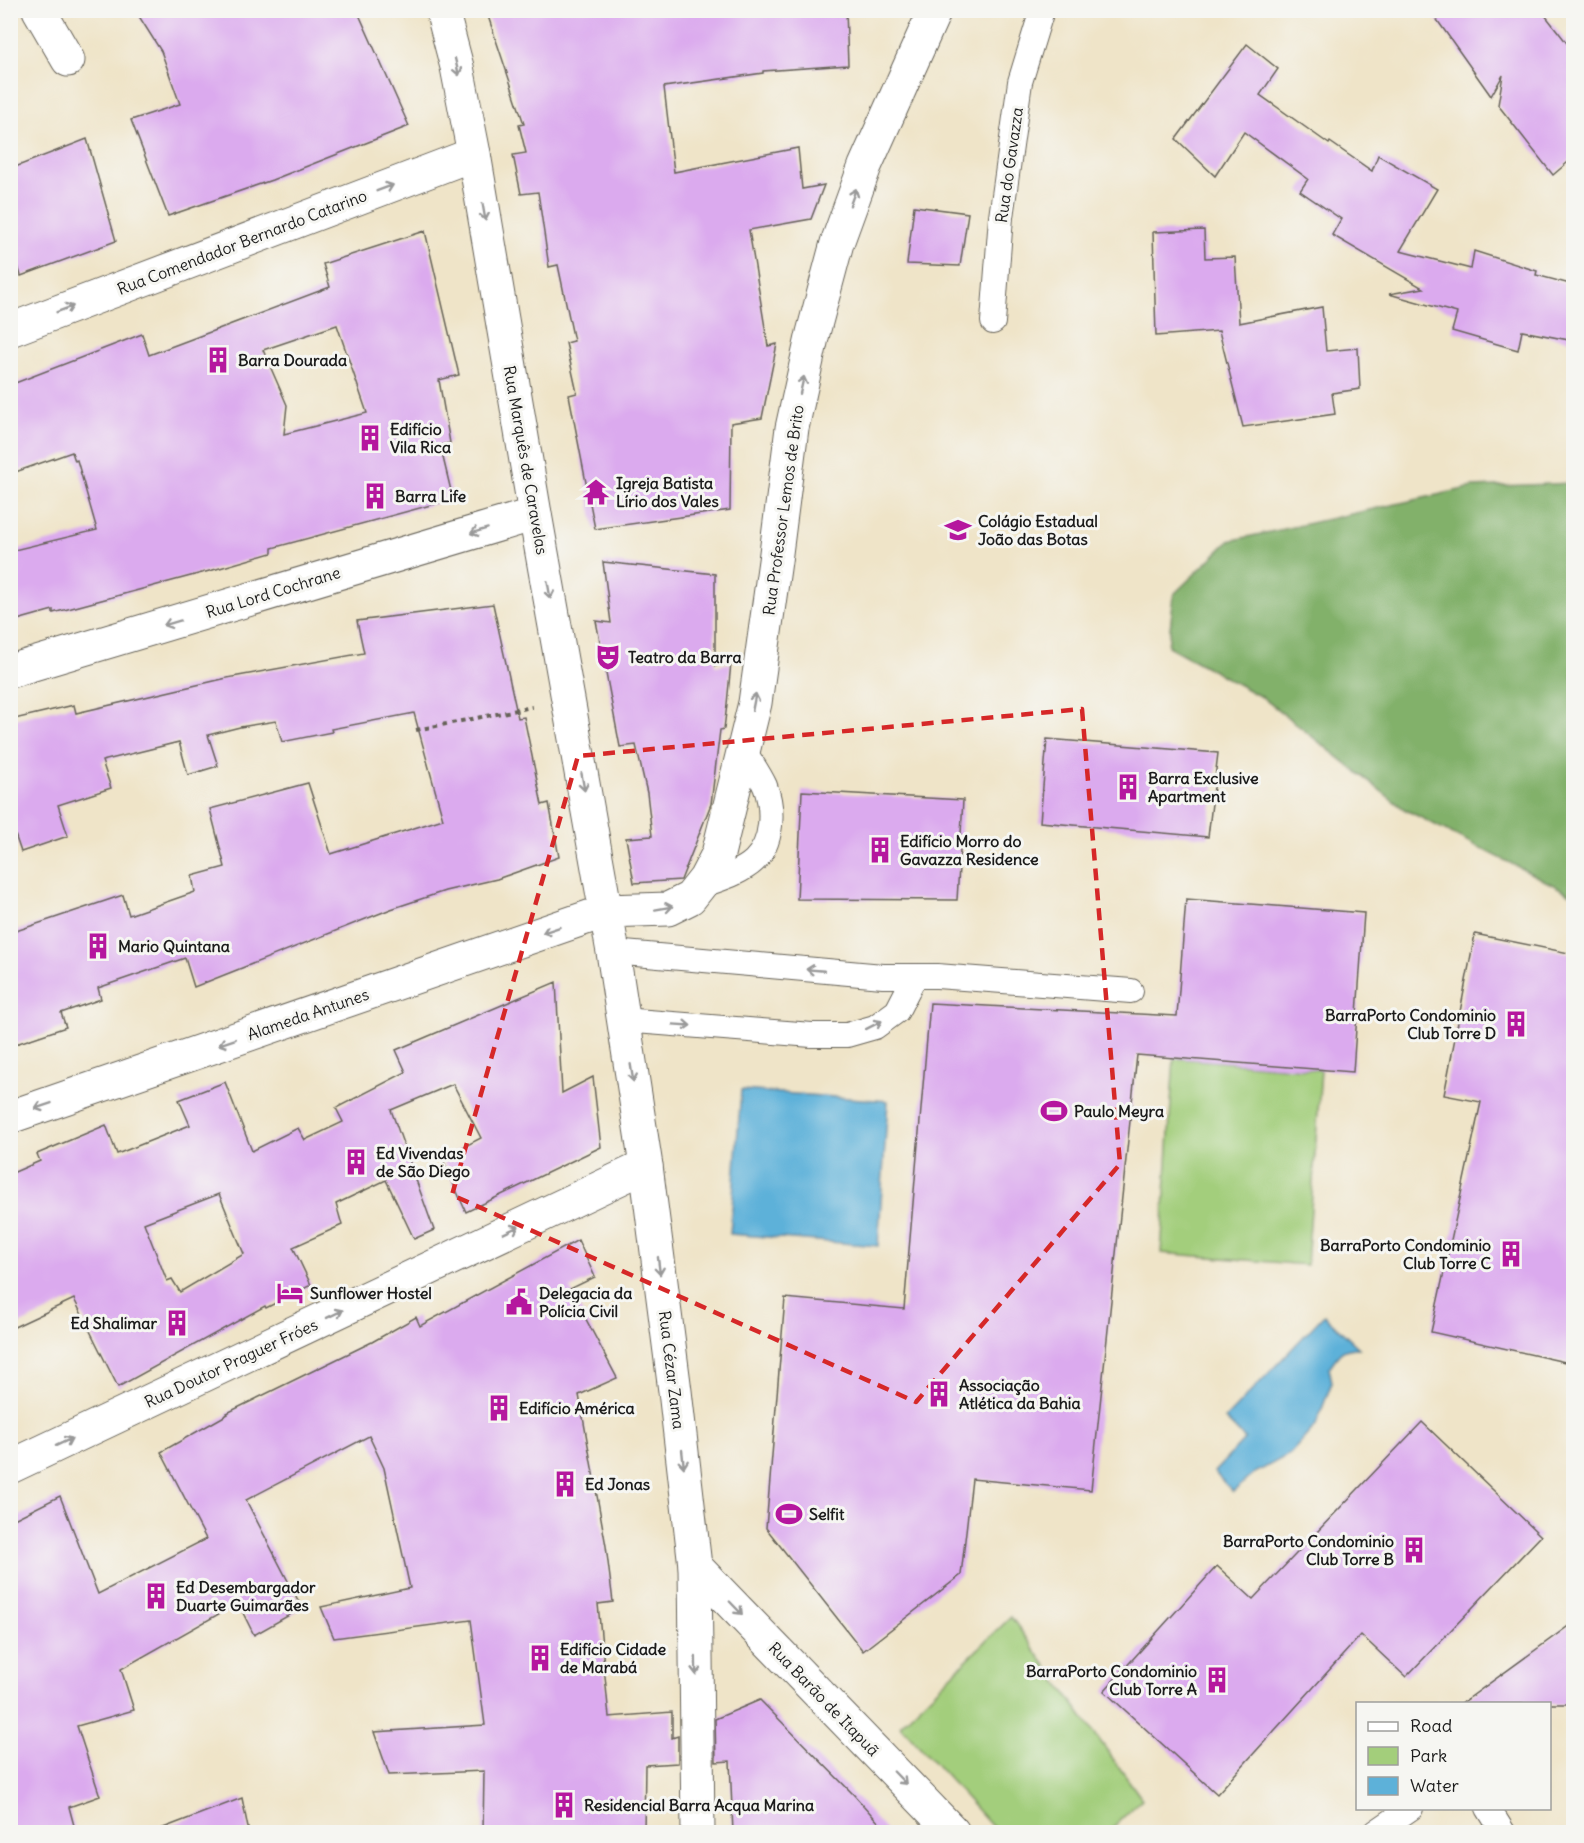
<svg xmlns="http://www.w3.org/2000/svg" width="1584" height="1843" font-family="Delius,sans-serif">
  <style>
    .green { fill: #a3ce7b; stroke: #60754c; stroke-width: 1.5 }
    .forest { fill: #82b16b; stroke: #4f6644; stroke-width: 1.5 }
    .water { fill: #5db1d9; stroke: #3c667a; stroke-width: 1.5 }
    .building { fill: #dbaaee; fill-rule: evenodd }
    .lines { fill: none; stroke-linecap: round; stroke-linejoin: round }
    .lane-casing { stroke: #666258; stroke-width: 26 }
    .street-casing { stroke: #666258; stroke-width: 35 }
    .secondary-casing { stroke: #666258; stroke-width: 35 }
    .path { stroke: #666258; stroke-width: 4; stroke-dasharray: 4.5 4.5; stroke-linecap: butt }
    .lane { stroke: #fff; stroke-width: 24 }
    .street { stroke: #fff; stroke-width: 33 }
    .secondary { stroke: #fff; stroke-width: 33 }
    .oneway { stroke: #999 }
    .marked { fill: none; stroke: #d62828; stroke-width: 4.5; stroke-dasharray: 12 8; stroke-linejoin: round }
    .labels { text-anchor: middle; stroke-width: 6; stroke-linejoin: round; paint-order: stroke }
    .street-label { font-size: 16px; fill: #1c1c1c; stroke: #f6f6f2 }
    .poi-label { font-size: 16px; font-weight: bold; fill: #1c1c1c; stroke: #f6f6f2; text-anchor: start }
  </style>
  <rect width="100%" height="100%" fill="#f6f6f2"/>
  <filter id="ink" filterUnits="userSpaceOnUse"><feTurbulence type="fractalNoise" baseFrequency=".0167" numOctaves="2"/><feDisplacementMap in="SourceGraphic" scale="12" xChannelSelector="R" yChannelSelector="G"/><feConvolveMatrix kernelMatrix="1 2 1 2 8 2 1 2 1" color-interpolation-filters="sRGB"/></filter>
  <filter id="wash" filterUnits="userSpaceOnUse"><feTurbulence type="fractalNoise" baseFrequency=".008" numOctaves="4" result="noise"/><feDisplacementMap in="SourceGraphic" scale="24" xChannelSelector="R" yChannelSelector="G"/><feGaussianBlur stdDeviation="1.35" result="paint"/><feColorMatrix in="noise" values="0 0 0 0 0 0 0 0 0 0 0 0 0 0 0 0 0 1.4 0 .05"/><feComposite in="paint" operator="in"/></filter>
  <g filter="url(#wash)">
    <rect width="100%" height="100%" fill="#efe4c8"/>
    <!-- green -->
    <g class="green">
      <polygon points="1174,1058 1321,1070 1307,1265 1161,1253"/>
      <polygon points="1011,1617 1142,1799 1108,1832 997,1832 900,1725"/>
    </g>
    <!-- forest -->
    <polygon class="forest" points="1573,483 1573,895 1404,809 1263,698 1168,646 1174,594 1229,541 1473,487"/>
    <!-- water -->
    <g class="water">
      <polygon points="741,1090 888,1101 878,1246 730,1234"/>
      <path d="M 1324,1315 L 1359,1348 C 1341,1348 1339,1353 1329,1368 L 1332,1382 L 1316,1425 L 1290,1454 L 1253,1474 L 1233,1492 L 1214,1472 L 1245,1439 L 1225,1419 Z"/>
    </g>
    <g id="blocks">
      <!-- building -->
      <g class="building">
        <polygon points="135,10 357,10 409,126 272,180 168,216 131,120 180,104 161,51"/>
        <polygon points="486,10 846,10 848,65 763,71 763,73 664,87 674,172 798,148 802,189 824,185 811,219 749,230 768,346 777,344 762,418 731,423 730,510 595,529 569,395 577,393 566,343 574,341 558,265 549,267 538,192 521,194 513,155 526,153 519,125 524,124"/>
        <polygon points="1430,10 1541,10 1574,52 1574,157 1553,175 1498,105 1503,75 1491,96"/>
        <polygon points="1247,44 1278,69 1260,95 1329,144 1330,142 1372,171 1378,155 1437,189 1400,251 1471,269 1474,251 1537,271 1536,275 1574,285 1574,341 1522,331 1518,350 1452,331 1457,313 1389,294 1423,288 1332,235 1341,219 1300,191 1308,179 1244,132 1215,176 1176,139"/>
        <polygon points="87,139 116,241 21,276 10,238 10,169"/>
        <polygon points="914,206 968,213 960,266 907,264"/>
        <polygon points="1204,230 1205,258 1235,257 1239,323 1322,307 1326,351 1358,348 1360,389 1332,393 1335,414 1243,427 1219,331 1156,336 1153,232"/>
        <path d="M 425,231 L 459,375 L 439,380 L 450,443 L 440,445 L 453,499 L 272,548 L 272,553 L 213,570 L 53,613 L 53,610 L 10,622 L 10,551 L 97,530 L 77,460 L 75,461 L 72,452 L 10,474 L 10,385 L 142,334 L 149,355 L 330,287 L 323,264 ZM 337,325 L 367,413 L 284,434 L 287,405 L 263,350 Z"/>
        <polygon points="603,562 715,574 715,666 731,663 727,704 724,729 720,730 711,804 681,880 634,883 626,838 652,836 647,793 636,745 620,747 596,621 611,623"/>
        <polygon points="493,604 518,718 524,717 542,805 549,803 559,857 497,879 445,891 391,909 194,987 185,958 98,988 101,999 61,1013 66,1027 10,1046 10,933 123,895 129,915 195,892 192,876 225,867 210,809 308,783 331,854 443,819 414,713 331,729 332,732 282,742 276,721 240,727 208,735 218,766 188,775 179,742 102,761 111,788 58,805 68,836 21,852 10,820 10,720 74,705 76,713 227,678 364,653 357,621"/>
        <polygon points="1047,739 1218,753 1208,837 1040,822"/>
        <polygon points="802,791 963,800 957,900 797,899"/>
        <polygon points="1186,899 1364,913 1353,1072 1137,1055 1091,1490 972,1479 961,1575 863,1651 766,1528 785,1298 904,1309 930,1003 1177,1016"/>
        <polygon points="1475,934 1574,954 1574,1364 1431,1332 1481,1102 1444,1095"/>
        <path d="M 556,982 L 562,1093 L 593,1077 L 601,1147 L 466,1212 L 442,1158 L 481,1138 L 453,1084 L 391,1110 L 434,1230 L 414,1239 L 386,1180 L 336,1204 L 342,1225 L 293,1247 L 311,1285 L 266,1308 L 265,1306 L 118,1387 L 74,1299 L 10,1329 L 10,1174 L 40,1161 L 37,1154 L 106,1125 L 117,1154 L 190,1125 L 179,1100 L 225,1082 L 252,1151 L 298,1128 L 305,1140 L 343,1122 L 336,1108 L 406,1072 L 396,1050 ZM 219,1194 L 244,1254 L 180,1292 L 172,1279 L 167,1281 L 144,1223 Z"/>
        <polygon points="578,1240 595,1277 570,1289 617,1378 579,1395 606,1546 613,1602 598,1604 609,1717 672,1712 672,1738 678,1736 678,1763 645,1765 644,1833 483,1833 484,1771 389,1775 374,1732 485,1725 471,1620 334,1638 321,1607 410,1588 384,1468 369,1436 246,1500 302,1608 254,1635 238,1603 121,1669 134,1710 77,1726 100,1796 69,1807 76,1833 10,1833 10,1521 60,1496 98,1594 206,1539 161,1452 228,1414 227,1413 372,1342 416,1317 420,1326"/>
        <polygon points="1422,1422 1541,1536 1406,1677 1361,1635 1217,1794 1104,1691 1217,1566 1253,1599"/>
        <polygon points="1574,1622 1574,1704 1461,1704"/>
        <polygon points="760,1700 854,1795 888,1833 733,1833 730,1761 716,1762 715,1719"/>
        <polygon points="242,1798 249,1833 159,1833 158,1830"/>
      </g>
    </g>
  </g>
  <g filter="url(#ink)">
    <use href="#blocks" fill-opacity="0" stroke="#666258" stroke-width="1.5"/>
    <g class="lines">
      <!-- lane casing -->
      <g class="lane-casing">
        <g id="lane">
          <polyline points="993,322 1001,217 1020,82 1042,10"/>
          <path d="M 699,887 C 716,880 740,874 754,861 C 773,843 774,809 765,786 C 759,773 750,761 743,749"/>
          <polyline points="613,952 883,976 937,976 1131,991"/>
          <polyline points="623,1020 812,1035 847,1035 875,1027 897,1011 915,976"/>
          <polyline points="1488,1808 1503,1832"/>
          <polyline points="1376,1832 1411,1808"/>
        </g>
      </g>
      <!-- street casing -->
      <g class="street-casing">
        <g id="street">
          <polyline points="39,10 68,60"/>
          <polyline points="10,330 474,154"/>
          <polyline points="10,671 535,514"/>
          <polyline points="10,1117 606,911 668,909 690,898 705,879 718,854 755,703 775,561 792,428 813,333 837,243 865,166 935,10"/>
          <polyline points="10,1467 646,1166"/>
        </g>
      </g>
      <!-- secondary casing -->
      <g class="secondary-casing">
        <g id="secondary">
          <polyline points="442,10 457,67 474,154 535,514 613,952 646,1166 675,1391 695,1566 698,1832"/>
          <polyline points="695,1566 953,1832"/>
        </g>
      </g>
      <!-- path -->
      <polyline class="path" points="416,730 532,707"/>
      <!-- lane -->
      <use href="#lane" class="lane"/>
      <!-- street -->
      <use href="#street" class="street"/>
      <!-- secondary -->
      <use href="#secondary" class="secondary"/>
    </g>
    <!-- one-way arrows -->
    <defs><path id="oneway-shaft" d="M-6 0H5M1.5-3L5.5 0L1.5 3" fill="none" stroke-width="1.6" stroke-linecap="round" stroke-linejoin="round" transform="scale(1.5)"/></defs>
    <g class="oneway">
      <use href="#oneway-shaft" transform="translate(457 67) rotate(77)"/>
      <use href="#oneway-shaft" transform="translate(385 188) rotate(-21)"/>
      <use href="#oneway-shaft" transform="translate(853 197) rotate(-70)"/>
      <use href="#oneway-shaft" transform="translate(484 212) rotate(80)"/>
      <use href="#oneway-shaft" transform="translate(65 309) rotate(-21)"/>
      <use href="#oneway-shaft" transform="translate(802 385) rotate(-77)"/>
      <use href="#oneway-shaft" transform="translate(479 531) rotate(163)"/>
      <use href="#oneway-shaft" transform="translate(549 590) rotate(80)"/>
      <use href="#oneway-shaft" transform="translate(172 623) rotate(163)"/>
      <use href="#oneway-shaft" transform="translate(754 702) rotate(-79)"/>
      <use href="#oneway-shaft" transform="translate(583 782) rotate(80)"/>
      <use href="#oneway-shaft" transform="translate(664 908) rotate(-10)"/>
      <use href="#oneway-shaft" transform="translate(551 930) rotate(161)"/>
      <use href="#oneway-shaft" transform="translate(815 970) rotate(-175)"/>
      <use href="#oneway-shaft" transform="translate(682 1025) rotate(4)"/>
      <use href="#oneway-shaft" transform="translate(874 1025) rotate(-27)"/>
      <use href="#oneway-shaft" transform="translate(227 1042) rotate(161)"/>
      <use href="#oneway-shaft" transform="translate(632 1073) rotate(81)"/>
      <use href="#oneway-shaft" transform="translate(43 1106) rotate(161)"/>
      <use href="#oneway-shaft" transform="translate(511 1230) rotate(-26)"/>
      <use href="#oneway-shaft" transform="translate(659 1266) rotate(83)"/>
      <use href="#oneway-shaft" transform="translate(335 1314) rotate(-26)"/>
      <use href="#oneway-shaft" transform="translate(64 1442) rotate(-25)"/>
      <use href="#oneway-shaft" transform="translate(683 1459) rotate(84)"/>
      <use href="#oneway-shaft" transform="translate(736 1608) rotate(46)"/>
      <use href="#oneway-shaft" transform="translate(696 1666) rotate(89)"/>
      <use href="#oneway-shaft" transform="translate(900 1778) rotate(46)"/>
    </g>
  </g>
  <!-- marked area -->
  <path class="marked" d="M 1082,709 L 1120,1164 L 916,1402 L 452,1195 L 578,756 Z"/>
  <!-- icons -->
  <defs>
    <g id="building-bare" transform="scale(2.07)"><path d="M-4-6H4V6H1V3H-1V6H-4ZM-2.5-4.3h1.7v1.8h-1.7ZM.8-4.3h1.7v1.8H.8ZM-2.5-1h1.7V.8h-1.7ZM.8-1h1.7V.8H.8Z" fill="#b5179e" stroke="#f6f6f2" stroke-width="2.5" paint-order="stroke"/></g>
    <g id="temple-bare" transform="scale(2.07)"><path d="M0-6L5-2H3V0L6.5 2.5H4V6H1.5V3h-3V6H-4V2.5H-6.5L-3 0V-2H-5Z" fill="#b5179e" stroke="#f6f6f2" stroke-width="2.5" paint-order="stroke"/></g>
    <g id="school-bare" transform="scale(2.07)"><path d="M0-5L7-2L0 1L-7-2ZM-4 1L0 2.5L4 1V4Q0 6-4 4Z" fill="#b5179e" stroke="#f6f6f2" stroke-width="2.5" paint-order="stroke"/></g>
    <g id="theatre-bare" transform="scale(2.07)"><path d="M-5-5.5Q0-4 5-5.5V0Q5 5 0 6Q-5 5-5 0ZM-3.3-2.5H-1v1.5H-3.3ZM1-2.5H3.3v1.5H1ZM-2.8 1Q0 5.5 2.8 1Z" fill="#b5179e" stroke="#f6f6f2" stroke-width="2.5" paint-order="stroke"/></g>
    <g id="stadium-bare" transform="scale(2.07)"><path d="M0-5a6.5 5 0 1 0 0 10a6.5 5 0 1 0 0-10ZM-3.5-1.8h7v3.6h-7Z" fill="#b5179e" stroke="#f6f6f2" stroke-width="2.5" paint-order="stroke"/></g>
    <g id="hotel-bare" transform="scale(2.07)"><path d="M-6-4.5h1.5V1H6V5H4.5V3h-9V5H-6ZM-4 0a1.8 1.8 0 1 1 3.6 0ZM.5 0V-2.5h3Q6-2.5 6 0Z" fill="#b5179e" stroke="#f6f6f2" stroke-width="2.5" paint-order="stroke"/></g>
    <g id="civic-bare" transform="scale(2.07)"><path d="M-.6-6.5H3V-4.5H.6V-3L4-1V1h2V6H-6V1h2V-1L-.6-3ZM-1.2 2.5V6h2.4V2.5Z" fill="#b5179e" stroke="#f6f6f2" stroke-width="2.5" paint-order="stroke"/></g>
  </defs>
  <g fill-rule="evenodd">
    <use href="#building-bare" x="218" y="360"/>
    <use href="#building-bare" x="370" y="438"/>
    <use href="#temple-bare" x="596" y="492"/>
    <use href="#building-bare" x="375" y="496"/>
    <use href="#school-bare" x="958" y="530"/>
    <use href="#theatre-bare" x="608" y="657"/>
    <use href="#building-bare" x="1128" y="787"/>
    <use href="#building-bare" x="880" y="850"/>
    <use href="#building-bare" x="98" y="946"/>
    <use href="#building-bare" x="1516" y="1024"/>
    <use href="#stadium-bare" x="1054" y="1111"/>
    <use href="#building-bare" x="356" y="1162"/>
    <use href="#building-bare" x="1511" y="1254"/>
    <use href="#hotel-bare" x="290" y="1293"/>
    <use href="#civic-bare" x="519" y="1302"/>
    <use href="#building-bare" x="177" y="1323"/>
    <use href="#building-bare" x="939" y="1394"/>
    <use href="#building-bare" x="499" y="1408"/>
    <use href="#building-bare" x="565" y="1484"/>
    <use href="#stadium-bare" x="789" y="1514"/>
    <use href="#building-bare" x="1414" y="1550"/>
    <use href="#building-bare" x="156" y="1596"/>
    <use href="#building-bare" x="540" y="1658"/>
    <use href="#building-bare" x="1217" y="1680"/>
    <use href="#building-bare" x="564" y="1805"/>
  </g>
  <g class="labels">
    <!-- street labels -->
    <g class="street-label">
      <text transform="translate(1009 165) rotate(-82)" y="6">Rua do Gavazza</text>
      <text transform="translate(242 242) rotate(-21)" y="6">Rua Comendador Bernardo Catarino</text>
      <text transform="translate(526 460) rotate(80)" y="6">Rua Marquês de Caravelas</text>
      <text transform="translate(783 510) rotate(-82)" y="6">Rua Professor Lemos de Brito</text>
      <text transform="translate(273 592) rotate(-17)" y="6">Rua Lord Cochrane</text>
      <text transform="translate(308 1014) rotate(-19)" y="6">Alameda Antunes</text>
      <text transform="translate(231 1363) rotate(-25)" y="6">Rua Doutor Praguer Fróes</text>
      <text transform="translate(672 1370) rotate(83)" y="6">Rua Cézar Zama</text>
      <text transform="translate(824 1699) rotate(46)" y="6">Rua Barão de Itapuã</text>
    </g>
    <!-- poi labels -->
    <g class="poi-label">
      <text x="238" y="366">Barra Dourada</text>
      <text x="390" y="435">Edifício<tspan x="390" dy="18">Vila Rica</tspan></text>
      <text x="616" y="489">Igreja Batista<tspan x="616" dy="18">Lírio dos Vales</tspan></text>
      <text x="395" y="502">Barra Life</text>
      <text x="978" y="527">Colágio Estadual<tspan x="978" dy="18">João das Botas</tspan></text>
      <text x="628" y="663">Teatro da Barra</text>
      <text x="1148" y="784">Barra Exclusive<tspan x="1148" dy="18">Apartment</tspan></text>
      <text x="900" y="847">Edifício Morro do<tspan x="900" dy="18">Gavazza Residence</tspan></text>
      <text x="118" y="952">Mario Quintana</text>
      <text x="1496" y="1021" text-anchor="end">BarraPorto Condominio<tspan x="1496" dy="18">Club Torre D</tspan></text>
      <text x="1074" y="1117">Paulo Meyra</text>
      <text x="376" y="1159">Ed Vivendas<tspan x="376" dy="18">de São Diego</tspan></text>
      <text x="1491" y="1251" text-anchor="end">BarraPorto Condominio<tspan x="1491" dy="18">Club Torre C</tspan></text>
      <text x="310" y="1299">Sunflower Hostel</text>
      <text x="539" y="1299">Delegacia da<tspan x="539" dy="18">Polícia Civil</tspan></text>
      <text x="157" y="1329" text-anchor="end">Ed Shalimar</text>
      <text x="959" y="1391">Associação<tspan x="959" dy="18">Atlética da Bahia</tspan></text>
      <text x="519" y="1414">Edifício América</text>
      <text x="585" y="1490">Ed Jonas</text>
      <text x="809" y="1520">Selfit</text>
      <text x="1394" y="1547" text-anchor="end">BarraPorto Condominio<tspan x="1394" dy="18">Club Torre B</tspan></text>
      <text x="176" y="1593">Ed Desembargador<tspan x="176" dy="18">Duarte Guimarães</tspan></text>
      <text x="560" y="1655">Edifício Cidade<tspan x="560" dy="18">de Marabá</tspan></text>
      <text x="1197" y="1677" text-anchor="end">BarraPorto Condominio<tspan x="1197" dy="18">Club Torre A</tspan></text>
      <text x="584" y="1811">Residencial Barra Acqua Marina</text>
    </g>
  </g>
  <!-- margin -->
  <rect width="1584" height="1843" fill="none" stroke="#f6f6f2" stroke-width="36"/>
  <!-- legend -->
  <rect x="1356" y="1702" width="195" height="108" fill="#f6f6f2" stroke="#9f9f9c" stroke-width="1.5"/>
  <rect x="1368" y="1722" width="30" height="9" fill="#ffffff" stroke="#9f9f9c" stroke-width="1.5"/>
  <text x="1410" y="1732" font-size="18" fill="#1c1c1c">Road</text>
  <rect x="1368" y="1747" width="30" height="18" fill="#a3ce7b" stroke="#9f9f9c" stroke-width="1.5"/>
  <text x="1410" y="1762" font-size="18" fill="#1c1c1c">Park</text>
  <rect x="1368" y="1777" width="30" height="18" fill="#5db1d9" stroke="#9f9f9c" stroke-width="1.5"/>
  <text x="1410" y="1792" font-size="18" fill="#1c1c1c">Water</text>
</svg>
